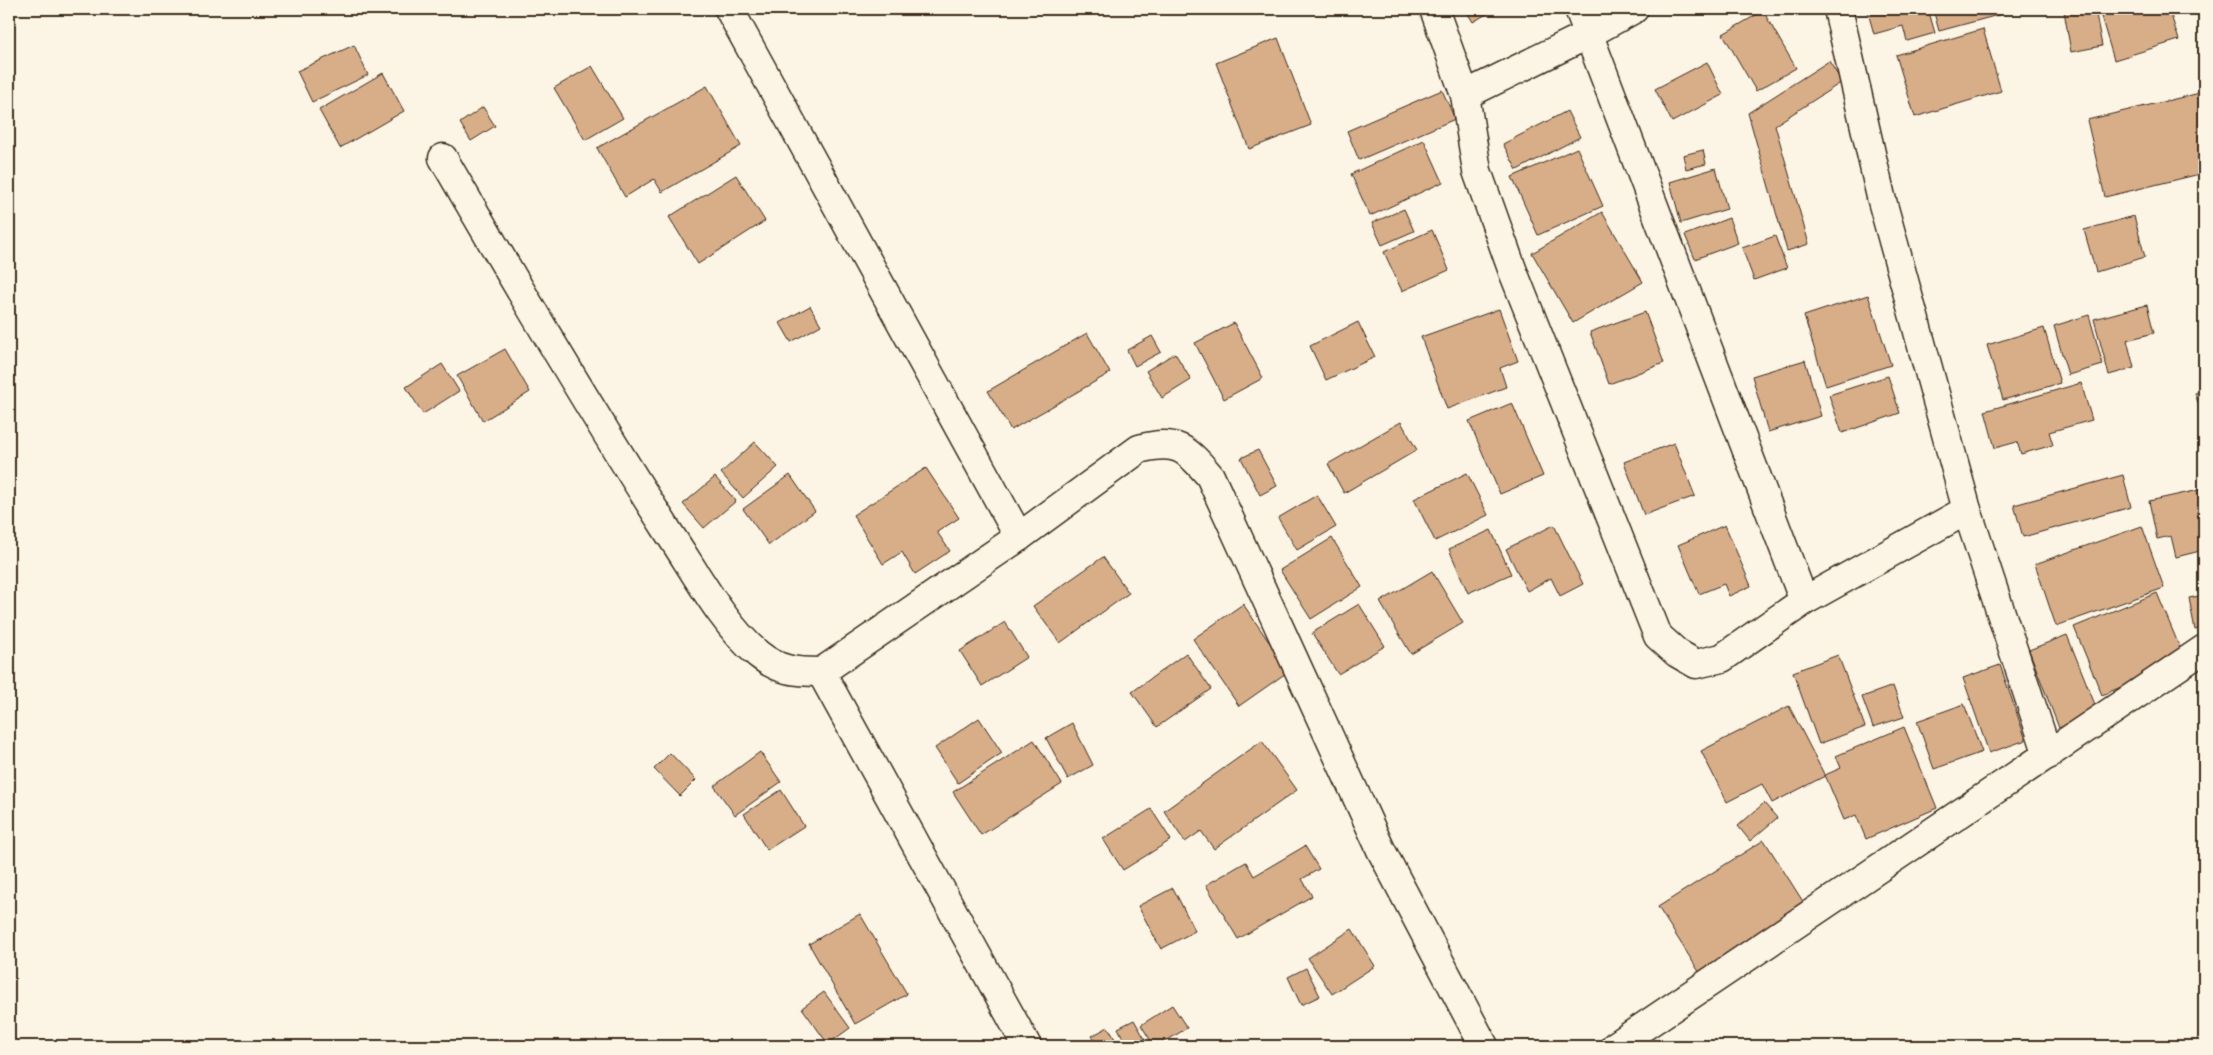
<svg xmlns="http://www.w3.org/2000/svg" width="2213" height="1055" font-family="'Indie Flower',sans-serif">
  <rect width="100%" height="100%" fill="#fcf5e5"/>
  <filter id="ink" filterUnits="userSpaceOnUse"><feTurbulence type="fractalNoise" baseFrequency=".02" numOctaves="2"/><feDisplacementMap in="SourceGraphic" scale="10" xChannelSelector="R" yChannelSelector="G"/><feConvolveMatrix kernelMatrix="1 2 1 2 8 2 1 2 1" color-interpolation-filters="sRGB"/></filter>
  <g filter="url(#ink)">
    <g fill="#d8ae89" stroke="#3b2a1e">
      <path d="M 1465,9 L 1495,9 L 1473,22 Z"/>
      <path d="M 1867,9 L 1928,9 L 1935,33 L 1907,41 L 1903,26 L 1874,34 Z"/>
      <path d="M 1933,9 L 2001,9 L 2002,14 L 1939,31 Z"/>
      <path d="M 2076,9 L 2095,9 L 2102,46 L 2071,52 L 2064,11 Z"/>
      <path d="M 2116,9 L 2169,9 L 2179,40 L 2114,60 L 2100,13 Z"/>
      <path d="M 1763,11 L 1796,68 L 1756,91 L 1723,34 Z"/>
      <path d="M 1983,29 L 2001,91 L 1915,117 L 1896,55 Z"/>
      <path d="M 1278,38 L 1311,125 L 1249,149 L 1216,63 Z"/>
      <path d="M 354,45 L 368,75 L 312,102 L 297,71 Z"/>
      <path d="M 1829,61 L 1842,82 L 1775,125 L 1809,244 L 1787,251 L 1748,113 Z"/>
      <path d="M 1707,62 L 1723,95 L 1672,122 L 1655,89 Z"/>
      <path d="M 592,66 L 623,118 L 585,140 L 554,88 Z"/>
      <path d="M 383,73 L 404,111 L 340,148 L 319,110 Z"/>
      <path d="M 707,86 L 741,146 L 662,192 L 654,179 L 625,197 L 597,148 Z"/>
      <path d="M 1442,90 L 1455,119 L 1359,160 L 1347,131 Z"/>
      <path d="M 2204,92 L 2204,173 L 2105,197 L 2087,120 Z"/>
      <path d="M 483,107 L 495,126 L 471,141 L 460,123 Z"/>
      <path d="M 1567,111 L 1580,137 L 1517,170 L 1503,144 Z"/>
      <path d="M 1424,140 L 1443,182 L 1370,216 L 1351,174 Z"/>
      <path d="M 1577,148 L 1603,206 L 1538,235 L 1512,177 Z"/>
      <path d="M 1703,150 L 1706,164 L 1686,169 L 1683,155 Z"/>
      <path d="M 1716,168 L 1727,209 L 1681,223 L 1670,182 Z"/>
      <path d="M 736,175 L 765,221 L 698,264 L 669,217 Z"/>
      <path d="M 1404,209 L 1414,231 L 1382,245 L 1372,223 Z"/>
      <path d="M 1602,212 L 1643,282 L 1573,323 L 1532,253 Z"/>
      <path d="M 2134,216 L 2145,257 L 2096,272 L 2084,230 Z"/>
      <path d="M 1729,218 L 1738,243 L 1695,259 L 1685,235 Z"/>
      <path d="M 1432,230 L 1449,270 L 1402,291 L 1384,252 Z"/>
      <path d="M 1775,236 L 1787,268 L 1754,280 L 1742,248 Z"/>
      <path d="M 1868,295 L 1891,365 L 1826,386 L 1804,316 Z"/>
      <path d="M 2147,305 L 2154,333 L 2127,340 L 2134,368 L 2109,375 L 2094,319 Z"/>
      <path d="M 810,306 L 821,325 L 791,342 L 780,323 Z"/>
      <path d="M 1499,309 L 1518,361 L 1500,368 L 1506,387 L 1447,409 L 1421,337 Z"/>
      <path d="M 1645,312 L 1664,363 L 1609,384 L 1590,332 Z"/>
      <path d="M 2089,315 L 2103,365 L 2068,375 L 2054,326 Z"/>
      <path d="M 1358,322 L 1375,357 L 1326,380 L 1310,346 Z"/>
      <path d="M 1234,323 L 1263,378 L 1224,399 L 1195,343 Z"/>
      <path d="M 2044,328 L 2060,383 L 2003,400 L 1987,345 Z"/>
      <path d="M 1087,333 L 1110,373 L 1011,430 L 988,391 Z"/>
      <path d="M 1152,336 L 1161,352 L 1135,366 L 1127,350 Z"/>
      <path d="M 505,349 L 530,392 L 483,421 L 457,376 Z"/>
      <path d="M 1175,353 L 1191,380 L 1162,398 L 1146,371 Z"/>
      <path d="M 1805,360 L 1821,416 L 1768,432 L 1752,376 Z"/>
      <path d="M 442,364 L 459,391 L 423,414 L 406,387 Z"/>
      <path d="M 1888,376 L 1900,413 L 1842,433 L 1829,395 Z"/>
      <path d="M 2081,383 L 2092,420 L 2049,432 L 2053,445 L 2021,454 L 2017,442 L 1995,448 L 1985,411 Z"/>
      <path d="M 2204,390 L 2204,422 L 2195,393 Z"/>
      <path d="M 1512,403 L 1543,476 L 1500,494 L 1469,421 Z"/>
      <path d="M 1401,422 L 1417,450 L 1344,493 L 1328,464 Z"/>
      <path d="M 755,442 L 778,467 L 743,498 L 721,473 Z"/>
      <path d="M 1674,443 L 1695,496 L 1644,515 L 1624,462 Z"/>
      <path d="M 1258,450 L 1277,486 L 1260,495 L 1241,458 Z"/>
      <path d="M 926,468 L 959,518 L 937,532 L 950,551 L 915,574 L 902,552 L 883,564 L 853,515 Z"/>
      <path d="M 1467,473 L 1488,515 L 1435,541 L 1414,499 Z"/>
      <path d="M 790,475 L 815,511 L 769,545 L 743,509 Z"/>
      <path d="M 2123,475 L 2131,507 L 2023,537 L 2014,505 Z"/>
      <path d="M 715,477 L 736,501 L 704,528 L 683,504 Z"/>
      <path d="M 2204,489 L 2204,550 L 2176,557 L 2171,536 L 2157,539 L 2149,501 Z"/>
      <path d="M 1317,495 L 1336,527 L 1297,550 L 1278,518 Z"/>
      <path d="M 1554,525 L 1583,584 L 1560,596 L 1551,578 L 1527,591 L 1506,549 Z"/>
      <path d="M 1725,525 L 1751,586 L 1729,596 L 1724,584 L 1699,594 L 1678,545 Z"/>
      <path d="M 2142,526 L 2164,588 L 2056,626 L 2035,564 Z"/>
      <path d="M 1491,530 L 1511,574 L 1468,593 L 1449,549 Z"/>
      <path d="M 1332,538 L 1362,587 L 1311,619 L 1280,570 Z"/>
      <path d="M 1103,557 L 1129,593 L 1060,643 L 1033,606 Z"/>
      <path d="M 1432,571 L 1463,623 L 1411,654 L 1380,602 Z"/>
      <path d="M 2157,593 L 2185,660 L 2102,695 L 2074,627 Z"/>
      <path d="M 2204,595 L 2204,628 L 2195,630 L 2189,598 Z"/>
      <path d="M 1243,604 L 1289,671 L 1239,706 L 1193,639 Z"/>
      <path d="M 1359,604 L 1385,646 L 1338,674 L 1312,633 Z"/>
      <path d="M 1005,622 L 1027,657 L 982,686 L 960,651 Z"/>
      <path d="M 2067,635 L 2098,712 L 2059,728 L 2029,650 Z"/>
      <path d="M 1186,653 L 1211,689 L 1157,727 L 1132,692 Z"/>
      <path d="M 1838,655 L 1865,727 L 1819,744 L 1793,672 Z"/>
      <path d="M 2000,665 L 2026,740 L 1989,753 L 1963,678 Z"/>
      <path d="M 1893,686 L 1904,717 L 1873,727 L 1862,697 Z"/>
      <path d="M 1964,704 L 1982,752 L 1934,769 L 1917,721 Z"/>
      <path d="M 1789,706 L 1825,776 L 1772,803 L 1762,784 L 1727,802 L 1701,751 Z"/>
      <path d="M 979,718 L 1002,753 L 958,783 L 935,748 Z"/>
      <path d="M 1072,723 L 1093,765 L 1068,779 L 1046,738 Z"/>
      <path d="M 1904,727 L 1937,808 L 1866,839 L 1856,815 L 1844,820 L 1825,775 L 1841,768 L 1836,756 Z"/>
      <path d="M 1034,740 L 1062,784 L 981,835 L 953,792 Z"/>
      <path d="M 1262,741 L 1297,790 L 1214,849 L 1201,831 L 1185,842 L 1164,811 Z"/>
      <path d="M 760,752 L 781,782 L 735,815 L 714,786 Z"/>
      <path d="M 670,753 L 696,780 L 680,796 L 654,769 Z"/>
      <path d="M 781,790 L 804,826 L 767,850 L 744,814 Z"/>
      <path d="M 1764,803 L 1777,818 L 1750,841 L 1738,826 Z"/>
      <path d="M 1151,809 L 1171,840 L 1123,870 L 1103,839 Z"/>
      <path d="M 1764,840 L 1809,911 L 1703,978 L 1658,907 Z"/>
      <path d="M 1305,846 L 1319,869 L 1302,879 L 1312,896 L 1238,939 L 1206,885 L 1246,862 L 1254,876 Z"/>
      <path d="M 1173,888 L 1195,931 L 1161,949 L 1138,906 Z"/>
      <path d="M 860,914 L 907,994 L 855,1024 L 809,944 Z"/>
      <path d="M 1352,929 L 1375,966 L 1332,994 L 1308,958 Z"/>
      <path d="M 1306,968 L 1320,996 L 1301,1005 L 1288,977 Z"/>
      <path d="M 824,992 L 850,1028 L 828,1044 L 802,1008 Z"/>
      <path d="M 1172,1005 L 1187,1028 L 1158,1046 L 1154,1046 L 1141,1025 Z"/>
      <path d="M 1134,1020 L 1149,1046 L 1127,1046 L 1118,1028 Z"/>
      <path d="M 1108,1027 L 1119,1046 L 1098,1046 L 1092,1036 Z"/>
    </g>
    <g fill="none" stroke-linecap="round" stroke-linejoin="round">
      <g stroke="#3b2a1e" stroke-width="31">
        <g id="street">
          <path d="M 729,9 L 1019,537"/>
          <path d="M 1434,9 L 1465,95 L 1477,171 L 1512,269 L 1658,636 L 1677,653 L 1696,664 L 1722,658 L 1804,601 L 1967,510"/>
          <path d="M 1579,9 L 1804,601"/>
          <path d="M 1838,9 L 1881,197 L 1967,510 L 2048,755"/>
          <path d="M 1465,95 L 1587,35 L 1634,9"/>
          <path d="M 443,158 C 516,284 590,410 669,533 C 694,570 724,626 758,654 C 779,671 796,672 821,672 L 1019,537 L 1139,449 C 1177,439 1186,448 1210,476 L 1381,850 L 1484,1046"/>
          <path d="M 821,672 L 1027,1046"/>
        </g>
      </g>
      <g stroke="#3b2a1e" stroke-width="31">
        <path id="secondary" d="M 1615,1046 L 2204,649"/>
      </g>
      <use href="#street" stroke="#fcf5e5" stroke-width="28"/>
      <use href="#secondary" stroke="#fcf5e5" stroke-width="28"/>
    </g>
  </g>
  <rect width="2213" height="1055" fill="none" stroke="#fcf5e5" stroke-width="30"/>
  <rect x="15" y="15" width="2183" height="1025" fill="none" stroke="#3b2a1e" stroke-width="2" filter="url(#ink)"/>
</svg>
